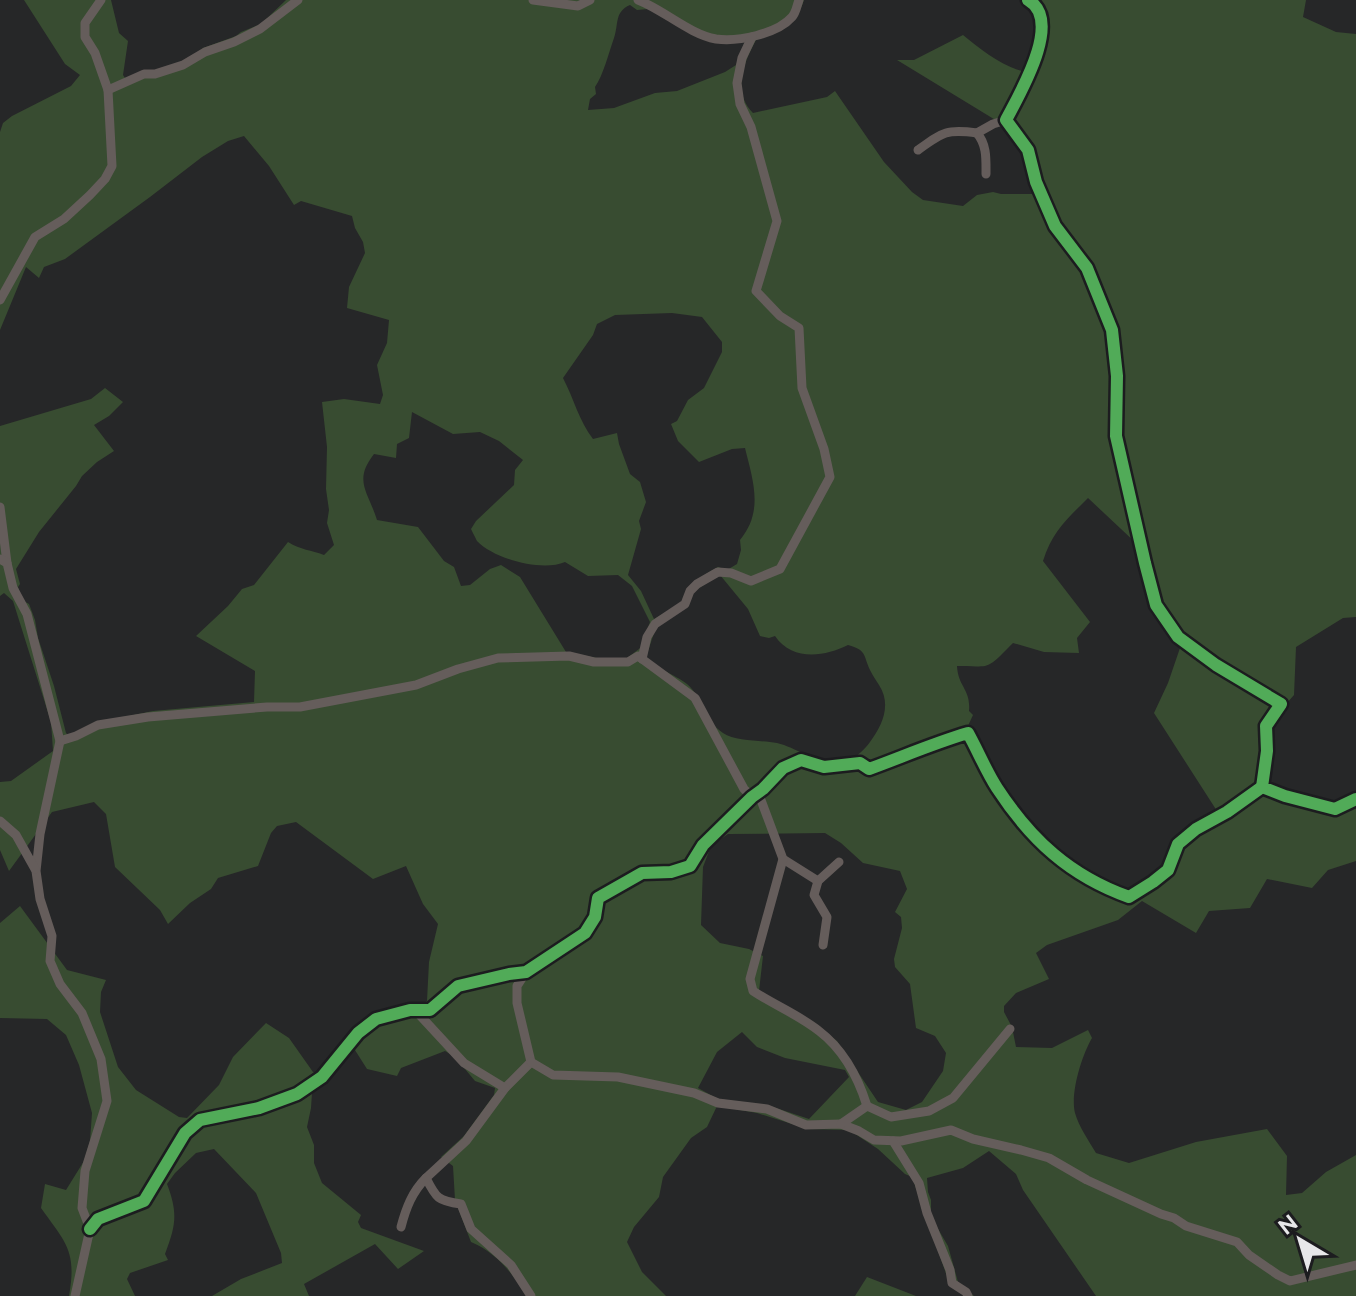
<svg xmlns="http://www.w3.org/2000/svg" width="1356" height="1296" font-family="Raleway,sans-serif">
  <rect width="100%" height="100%" fill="#262728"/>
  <g fill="#384c31" fill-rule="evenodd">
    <path d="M 24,0 L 111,0 L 119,33 L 128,41 L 123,75 L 125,78 L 174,65 L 192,57 L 203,48 L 236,36 L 241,32 L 261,24 L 286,0 L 804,0 C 794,29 782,30 756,40 C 743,64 732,92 753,113 L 827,97 L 835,91 L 884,162 L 912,192 L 923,200 L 963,206 L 977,195 L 993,192 L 1001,194 L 1044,194 L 1031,155 L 1033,143 L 897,60 L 914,60 L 963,35 C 980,49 1004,68 1026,72 C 1032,56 1044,30 1036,13 C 1033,7 1027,4 1022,0 L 1306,0 L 1303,17 L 1336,32 L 1356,34 L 1356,617 L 1343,618 L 1296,647 L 1294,695 L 1286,704 L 1271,729 L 1268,783 L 1294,795 L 1339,802 L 1356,794 L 1356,861 L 1328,870 L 1312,888 L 1267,879 L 1250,908 L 1209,911 L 1196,933 L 1142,901 L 1118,920 L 1047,945 L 1036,953 L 1049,979 L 1016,993 L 1004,1006 L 1004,1012 L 1012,1027 L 1016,1047 L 1052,1048 L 1088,1030 L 1092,1038 C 1082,1055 1070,1093 1075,1113 C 1079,1127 1089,1141 1096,1153 L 1129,1163 L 1196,1142 L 1267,1129 L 1287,1156 L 1286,1195 L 1302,1193 L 1326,1172 L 1356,1155 L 1356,1296 L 1096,1296 L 1023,1190 L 1016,1174 L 989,1151 L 963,1168 L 927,1178 L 928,1192 L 931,1200 L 931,1217 L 948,1246 L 958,1282 L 974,1296 L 965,1296 L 964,1293 L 949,1282 L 912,1177 L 905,1174 L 878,1149 L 849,1130 L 808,1129 L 757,1113 L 717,1106 L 707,1127 L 691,1138 L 663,1177 L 659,1197 L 634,1227 L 627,1242 L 642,1272 L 666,1296 L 527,1296 C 512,1273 497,1253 471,1242 L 455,1200 L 453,1166 L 441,1157 L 464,1136 L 494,1095 L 495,1088 L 475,1081 L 455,1057 L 445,1051 L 401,1068 L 397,1076 L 367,1069 L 353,1047 L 312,1093 L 311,1108 L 307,1127 L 314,1145 L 314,1163 L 322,1183 L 361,1215 L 358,1222 L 361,1228 L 424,1251 L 398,1269 L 375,1244 L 304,1284 L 309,1296 L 212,1296 L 241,1279 L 282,1263 L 281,1253 L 256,1193 L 214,1149 L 196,1153 L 175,1173 L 167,1184 C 178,1213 176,1225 165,1254 L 168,1260 L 130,1273 L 127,1279 L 135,1296 L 69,1296 C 77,1251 66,1243 41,1208 L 45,1184 L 66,1190 L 84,1161 L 90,1141 L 92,1113 L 79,1065 L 66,1035 L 47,1019 L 0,1018 L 0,923 L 20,906 L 67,970 L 106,980 L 101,992 L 100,1012 L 118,1067 L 136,1090 L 179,1117 L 187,1118 L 219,1085 L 233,1057 L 266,1023 L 289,1038 L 313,1072 L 318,1075 L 353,1033 L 372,1019 L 373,1014 L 418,1007 L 427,1001 L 429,962 L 438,924 L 423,904 L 406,866 L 373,879 L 296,822 L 277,826 L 271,833 L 258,866 L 218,878 L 211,889 L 190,903 L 168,924 L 160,910 L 115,867 L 106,814 L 94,802 L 52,812 L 9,871 L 0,850 L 0,782 L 11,781 L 53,751 L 51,722 L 13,601 L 4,593 L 0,596 L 0,426 L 91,399 L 105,388 L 123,402 L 109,416 L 94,425 L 114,451 L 97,462 L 82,476 L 76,486 L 39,532 L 16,569 L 20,584 L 18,587 L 22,600 L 29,604 L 35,620 L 38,638 L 54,686 L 66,733 L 68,735 L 100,722 L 153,711 L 254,702 L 255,671 L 196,636 L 228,606 L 242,589 L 254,585 L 288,542 C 301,550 311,550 324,555 L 334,545 L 327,523 L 329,510 L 326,489 L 327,447 L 322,402 L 344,399 L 380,404 L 383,395 L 377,365 L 387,343 L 389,320 L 347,308 L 349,287 L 365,253 L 363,242 L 355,228 L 352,216 L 301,201 L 294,205 L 269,166 L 244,136 L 228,141 L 202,157 L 150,197 L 65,259 L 44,267 L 39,278 L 26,267 L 0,330 L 0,132 L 3,123 L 12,116 L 71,86 L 80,75 L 65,64 ZM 630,5 L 637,10 L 648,9 L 703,39 L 721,42 L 745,41 L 736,65 L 725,72 L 677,91 L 655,93 L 614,108 L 588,110 L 590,99 L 596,94 L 595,87 C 603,76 609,52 614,38 C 619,24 614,12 630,5 ZM 672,313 L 702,317 L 722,342 L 722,352 L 704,388 L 688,400 L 677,421 L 671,424 L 678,441 L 699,462 L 732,449 L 745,448 C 753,481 764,511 740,540 L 741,550 L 737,564 L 727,570 L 718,567 C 702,576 689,583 683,602 L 654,619 L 641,591 L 628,575 L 641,529 L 639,521 L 646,502 L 640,482 L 630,474 L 619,444 L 617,433 L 593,439 C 579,421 574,399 563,378 L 593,335 L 597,324 L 615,315 ZM 412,412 L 453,434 L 480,432 L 499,441 L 523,460 L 515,470 L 514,485 L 476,521 L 471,529 C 472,531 476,539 477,541 C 494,559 542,572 565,562 L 588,576 L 618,575 L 632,586 L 650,622 L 644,638 L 643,646 L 627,658 L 597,658 L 566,652 L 520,577 L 501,565 L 490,569 L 470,585 L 461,586 L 454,567 L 444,561 L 418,527 L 377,520 C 368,491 353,481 374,454 L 396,458 L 397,444 L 409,438 ZM 1088,498 L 1137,544 L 1139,558 L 1158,613 L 1180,648 L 1168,683 L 1154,713 L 1217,811 L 1202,821 L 1187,826 L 1173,843 L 1163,870 L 1147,879 L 1132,892 C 1122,889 1111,887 1102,883 C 1042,852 999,785 967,728 L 973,715 L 969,711 C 971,689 958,687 957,666 C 966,666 978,667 985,666 C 996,663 1005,650 1013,643 L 1044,652 L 1079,653 L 1077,638 L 1090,622 L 1043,561 C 1052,532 1067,519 1088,498 ZM 720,575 L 748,609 L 760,636 L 769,638 L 775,636 C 792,661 824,657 848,645 C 867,650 863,655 870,670 C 873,676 876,680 879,685 C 892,705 882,726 870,742 C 865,749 856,758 847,761 C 820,768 799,748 777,743 C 761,740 736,742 723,733 C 705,721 702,697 687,684 C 681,679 672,675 665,671 C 658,667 652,662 646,657 L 656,627 L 688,606 L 694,591 ZM 825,833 L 841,843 L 863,863 L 900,871 L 907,889 L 895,912 L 901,917 L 902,928 L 894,959 L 895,967 L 910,984 L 916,1028 L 935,1036 L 946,1053 L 943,1071 L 922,1102 L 906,1110 L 878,1102 L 837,1041 L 814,1023 L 759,991 L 763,956 L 749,949 L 720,943 L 701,925 L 703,867 L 711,846 L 728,834 ZM 742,1032 L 757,1047 L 785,1058 L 845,1070 L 849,1077 L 809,1119 L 767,1105 L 718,1099 L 698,1088 L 717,1052 Z"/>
    <path d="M 867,1277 L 916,1296 L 855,1296 Z"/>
  </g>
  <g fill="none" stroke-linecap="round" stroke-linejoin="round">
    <g stroke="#655d5b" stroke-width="9">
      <path d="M 101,0 L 85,23 L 85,37 L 95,53 L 108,90"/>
      <path d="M 533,0 L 578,6 L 590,0"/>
      <path d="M 638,0 C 664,10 689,34 716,39 C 738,42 777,34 792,17 C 796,13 797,5 799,0"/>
      <path d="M 1028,0 C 1064,20 1019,95 1006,120 L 1028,150 L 1036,182 L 1055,226 L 1087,268 L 1112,330 L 1117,376 L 1116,436 L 1145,563 L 1156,605 L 1178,637 L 1216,665 L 1281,704 L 1266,726 L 1267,751 L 1262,787 L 1285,796 L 1335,809 L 1356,799"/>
      <path d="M 918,150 C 943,132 946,129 977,133"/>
      <path d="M 986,174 C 986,159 987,145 977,133 L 993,124 L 1006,120"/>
      <path d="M 0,300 L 35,237 L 64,219 L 90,195 L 105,179 L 112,166 L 108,90 L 144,74 L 155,74 L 183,65 L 205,52 L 234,42 L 260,29 L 298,0"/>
      <path d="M 0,507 L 7,563"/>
      <path d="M 0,559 L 7,563 L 13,588 L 27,614 L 60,741 L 40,834 L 36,871 L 40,899 L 52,936 L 50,961 L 60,984 L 82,1013 L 101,1059 L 107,1101 L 85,1171 L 82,1208 L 90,1229 L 75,1296"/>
      <path d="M 642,659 L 647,637 L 655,624 L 685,604 L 690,591 L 697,584 L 718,572 L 731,573 L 751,581 L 780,569 L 830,477 L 824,449 L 802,388 L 799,328 L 780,316 L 756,291 L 777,221 L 751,127 L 740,104 L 737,83 L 742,58 L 752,37"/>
      <path d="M 60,741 L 76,736 L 98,725 L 148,717 L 267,707 L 300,707 L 416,685 L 458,669 L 498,658 L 569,656 L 594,662 L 628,662 L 638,656 L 695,698 L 744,789 L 752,797"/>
      <path d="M 758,792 L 783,859 L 818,881"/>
      <path d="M 0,821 L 16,835 L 35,869"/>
      <path d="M 783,859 L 750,979 L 753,991 C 774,1005 799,1015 819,1031 C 844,1050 858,1077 867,1106"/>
      <path d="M 823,945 L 827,917 L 814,895 L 818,881 L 839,862"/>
      <path d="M 526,972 L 517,986 L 517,1003 L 531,1062 L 505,1088 L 466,1141 L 426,1178 C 436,1198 438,1201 461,1204 L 471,1229 L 511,1265 L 531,1296"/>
      <path d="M 415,1010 L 464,1063 L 505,1088"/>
      <path d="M 531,1062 L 553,1075 L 618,1077 L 694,1093 L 718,1103 L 767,1109 L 806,1125 L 841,1124 L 859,1131 L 874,1140 L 901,1141 L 951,1130 L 973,1139 L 1021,1150 L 1049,1158 L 1087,1180 L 1161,1214 L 1174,1218 L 1186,1226 L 1237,1242 L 1249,1255 L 1278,1275 L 1290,1281 L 1356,1265"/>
      <path d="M 841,1124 L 867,1106 L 891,1117 L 929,1111 L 953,1098 L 1010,1029"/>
      <path d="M 893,1141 L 919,1183 L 927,1213 L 950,1270 L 952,1283 L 966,1292 L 968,1296"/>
      <path d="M 401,1227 C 406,1208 412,1192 426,1178"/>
      <path d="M 90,1229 L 98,1219 L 144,1201 L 185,1133 L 200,1120 L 259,1108 L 297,1094 L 322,1077 L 358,1033 L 376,1019 L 410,1010 L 430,1010 L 458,986 L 509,974 L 526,972 L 585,933 L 595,917 L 598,898 L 642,873 L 671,872 L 690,866 L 703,845 L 752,797 L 763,789 L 783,768 L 801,760 L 824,767 L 860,763 L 869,769 C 902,757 934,743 968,733 C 978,751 986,771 997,788 C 1031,840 1070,876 1129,897 L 1153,882 L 1168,870 L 1178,844 L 1196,829 L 1227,812 L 1262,787"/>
    </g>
    <g stroke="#1c1c1f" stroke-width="17">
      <g id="cycleway">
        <path d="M 1028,0 C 1064,20 1019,95 1006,120 L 1028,150 L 1036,182 L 1055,226 L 1087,268 L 1112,330 L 1117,376 L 1116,436 L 1145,563 L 1156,605 L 1178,637 L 1216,665 L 1281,704 L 1266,726 L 1267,751 L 1262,787 L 1285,796 L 1335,809 L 1356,799"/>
        <path d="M 90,1229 L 98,1219 L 144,1201 L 185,1133 L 200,1120 L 259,1108 L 297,1094 L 322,1077 L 358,1033 L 376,1019 L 410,1010 L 430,1010 L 458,986 L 509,974 L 526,972 L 585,933 L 595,917 L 598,898 L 642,873 L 671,872 L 690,866 L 703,845 L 752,797 L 763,789 L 783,768 L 801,760 L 824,767 L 860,763 L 869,769 C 902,757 934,743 968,733 C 978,751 986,771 997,788 C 1031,840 1070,876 1129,897 L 1153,882 L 1168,870 L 1178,844 L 1196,829 L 1227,812 L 1262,787"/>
      </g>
    </g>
    <use href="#cycleway" stroke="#51ab58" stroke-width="12"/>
  </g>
  <g transform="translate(1300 1240) rotate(322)" stroke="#1c1c1f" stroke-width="6" paint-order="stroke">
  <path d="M0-6L14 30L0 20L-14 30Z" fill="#e7e7e9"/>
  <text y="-12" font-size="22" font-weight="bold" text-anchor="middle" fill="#e7e7e9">N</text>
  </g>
</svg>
